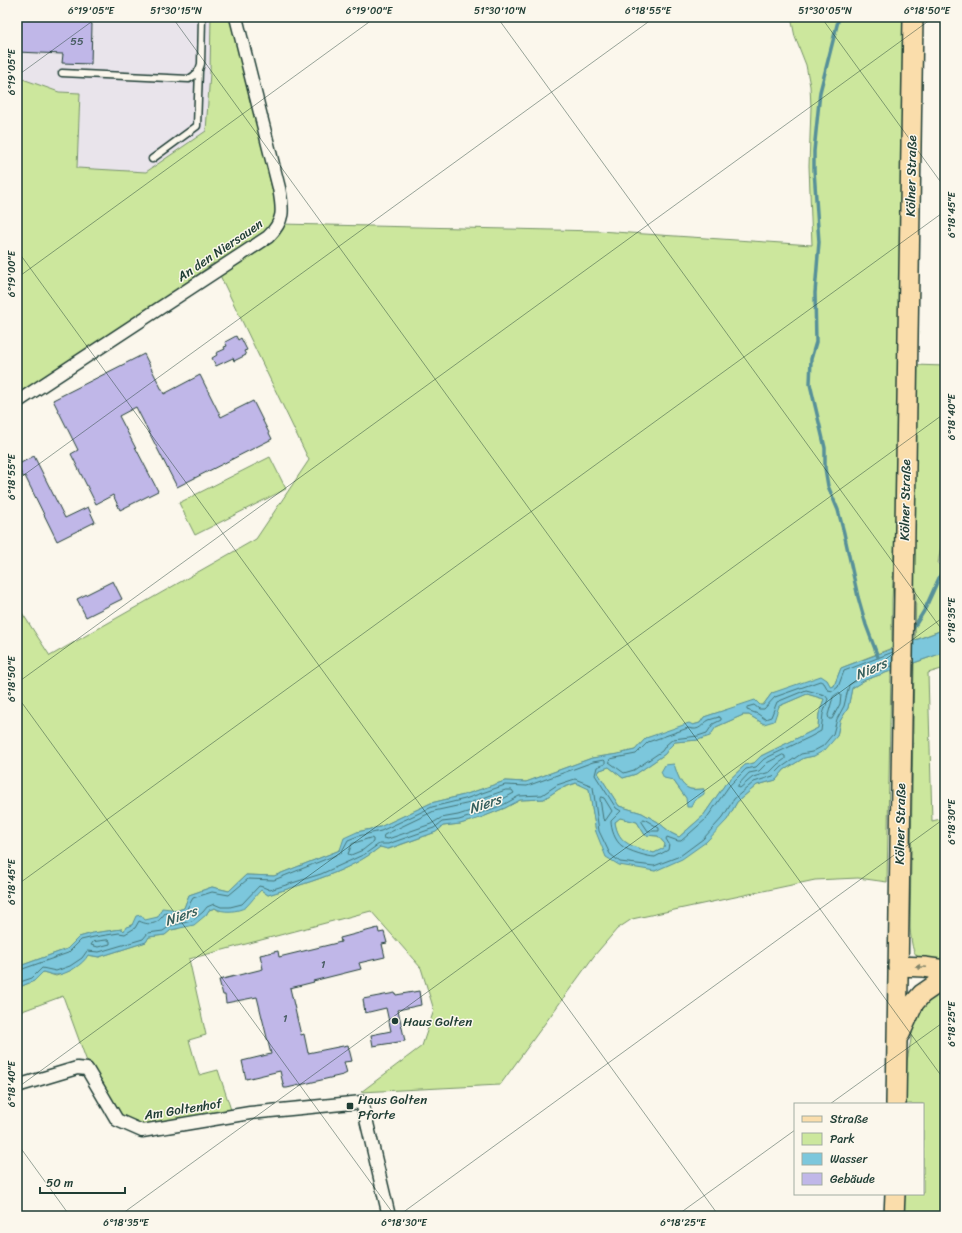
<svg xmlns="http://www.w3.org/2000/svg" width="962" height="1233" font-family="Sriracha,sans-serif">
  <rect width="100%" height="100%" fill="#fbf7ec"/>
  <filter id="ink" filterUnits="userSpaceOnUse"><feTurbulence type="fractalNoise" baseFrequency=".025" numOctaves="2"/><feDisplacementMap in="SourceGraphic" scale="8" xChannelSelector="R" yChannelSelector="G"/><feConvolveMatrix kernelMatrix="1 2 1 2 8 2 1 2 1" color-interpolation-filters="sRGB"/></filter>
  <g filter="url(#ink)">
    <path fill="#e9e4eb" d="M 17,17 L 211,17 L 210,73 L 207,131 L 146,172 L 77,168 L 80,93 L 59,92 L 17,77 Z"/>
    <g fill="#cce79d" stroke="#769268" fill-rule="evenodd">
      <path d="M 211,17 L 231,17 L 255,112 L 280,224 L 599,231 L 812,245 L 809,166 L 811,107 L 810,86 L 806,65 L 795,37 L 791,17 L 907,17 L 902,386 L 892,600 L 892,648 L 841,668 L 834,686 L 830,687 L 827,680 L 772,693 L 763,705 L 726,710 L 704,717 L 700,723 L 646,738 L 635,750 L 618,754 L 592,758 L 526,782 L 505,781 L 464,795 L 431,803 L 380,827 L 357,832 L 340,850 L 274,876 L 246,875 L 229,891 L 212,887 L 189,895 L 184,908 L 175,911 L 171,909 C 166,912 161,915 156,918 C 147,922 130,921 124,931 L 122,929 L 93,933 L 79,937 L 67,949 L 17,967 L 17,605 L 50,656 L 256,539 L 309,460 L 214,263 L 17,401 L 17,77 L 59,92 L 80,93 L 77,168 L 146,172 L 206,131 L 210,73 Z"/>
      <path d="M 914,365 L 945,366 L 945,521 L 938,564 L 945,567 L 945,629 L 915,640 L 916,591 L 911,580 Z"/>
      <path d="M 270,457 L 286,489 L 195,535 L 179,503 Z"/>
      <path d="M 945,652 L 945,668 L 928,673 L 932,821 L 945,818 L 945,966 C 915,958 913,961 910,928 L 914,663 Z"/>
      <path d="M 891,671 L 887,882 L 858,878 L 815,880 L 632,919 L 617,929 L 594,956 L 500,1085 L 361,1092 L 422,1046 L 434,1010 L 421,968 L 371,911 L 189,959 L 206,1035 L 189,1040 L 199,1075 L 218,1070 L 233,1116 L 143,1131 L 118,1120 L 86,1059 L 63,996 L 17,1013 L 17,988 L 34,981 L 43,972 L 56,976 L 72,970 L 88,955 L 99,957 L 146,942 L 149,937 L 165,935 L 171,930 L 177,929 L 206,915 L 209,910 L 215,908 L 219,911 L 261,890 L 268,895 C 306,883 349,872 380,847 L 389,849 L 436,832 L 443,826 L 460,824 L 480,818 L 505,808 L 520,800 L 544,799 L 559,789 L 577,783 L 589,788 L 596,832 L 655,871 L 727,820 L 737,802 L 757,785 L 776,780 L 784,770 L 804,758 L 814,756 L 837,736 L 840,721 L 848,708 L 852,688 L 865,680 Z"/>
      <path d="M 807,694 L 824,699 L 819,714 L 818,728 L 761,756 L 754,763 L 745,765 L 726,783 L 703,816 L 679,837 L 671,833 L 658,822 L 642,813 L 619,806 L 598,773 L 600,770 L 609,767 L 623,778 L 636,774 L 665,754 L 669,748 L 675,742 L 698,740 L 716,727 L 743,715 L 749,715 L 764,724 L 779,706 ZM 674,765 C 677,773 680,786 690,789 C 694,790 700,789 704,789 L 694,801 L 686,798 L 673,780 Z"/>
      <path d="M 620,818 L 637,822 L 645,835 L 658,836 L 665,844 L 665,848 L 654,853 C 634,847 618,846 615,822 Z"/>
      <path d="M 943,990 L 945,990 L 945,1216 L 904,1216 L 904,1194 L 923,1194 L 923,1104 L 905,1104 L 907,1061 L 914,1023 L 918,1009 Z"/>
    </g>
    <g fill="#7cc7dc" stroke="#579099" fill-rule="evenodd">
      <path d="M 945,629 L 945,652 L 865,680 L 852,688 L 848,708 L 840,721 L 837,736 L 825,750 L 814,756 L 804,758 L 784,770 L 776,780 L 757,785 L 737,802 L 727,820 L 706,842 L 682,859 L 655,871 L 619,865 L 606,857 L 596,832 L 589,789 L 576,783 L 559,789 L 544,799 L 520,800 L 505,808 L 480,818 L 460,824 L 443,826 L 436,832 L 388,849 L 380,847 C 349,872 306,883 268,895 L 261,890 C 256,895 251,902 246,907 C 238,912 222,913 215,908 L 209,910 L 206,915 L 194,925 L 171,930 L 165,935 L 149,937 L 146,942 L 99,957 L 88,955 C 84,964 66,975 56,975 C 52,975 47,973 43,972 L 34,981 L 17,988 L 17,967 L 67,949 L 79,937 L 93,933 L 122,929 L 124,931 L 126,927 L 132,925 L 136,916 L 141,915 L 145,920 L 158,917 L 162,908 L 171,909 L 176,911 L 184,908 L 189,895 L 212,887 L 229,891 L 246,875 L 274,876 L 340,850 L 344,838 L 357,832 L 380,827 L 431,803 L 464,795 L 505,781 L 526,782 L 592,758 L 618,754 L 635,750 L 646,738 L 689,723 L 693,725 L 700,723 L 704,717 L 755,700 L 760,705 L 763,705 L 772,693 L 821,676 L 827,680 L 831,687 L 834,686 L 841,668 ZM 807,694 L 824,699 L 819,714 L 818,728 L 761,756 L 754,763 L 745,765 L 726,783 L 703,816 L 679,837 L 671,833 L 658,822 L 642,813 L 619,806 L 598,773 L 600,770 L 609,767 L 623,778 L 636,774 L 665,754 L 669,748 L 675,742 L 698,740 L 710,736 L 716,727 L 743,715 L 749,715 L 764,724 L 774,721 L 779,706 ZM 620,818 L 637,822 L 645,835 L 658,836 L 665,844 L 664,848 L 654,853 C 635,847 618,845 615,822 Z"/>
      <path d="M 674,764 C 677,773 680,786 690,789 C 694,790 700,789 704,789 L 704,794 L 694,801 L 691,807 L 687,807 L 686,798 L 673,780 L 664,778 L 661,772 L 665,765 Z"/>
    </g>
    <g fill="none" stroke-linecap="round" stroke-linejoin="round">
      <g stroke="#447477" stroke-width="1">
        <path d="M 839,693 L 841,695 L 840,704 L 832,719 L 829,719 L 828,715 L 833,697 Z"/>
        <path d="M 719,717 L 721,718 L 721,720 L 713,724 L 707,733 L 698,736 L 673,739 L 666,745 L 662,751 L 634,770 L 624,773 L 609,762 L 610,759 L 636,754 L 648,742 L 688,728 C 701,732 701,724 709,720 C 712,719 716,718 719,717 Z"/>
        <path d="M 783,755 L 785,756 L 785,759 L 778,764 L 770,772 L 753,777 L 740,788 L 738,787 L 738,785 L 749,773 L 759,771 L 767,763 Z"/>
        <path d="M 506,790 L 512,790 L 514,793 L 501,800 L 477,809 L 458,815 L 441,818 L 431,824 L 388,839 L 383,838 L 384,835 L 434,811 L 466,804 Z"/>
        <path d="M 601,797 L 604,798 L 612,811 L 605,821 L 603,819 L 600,799 Z"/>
        <path d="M 644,819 L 659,828 L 659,831 L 648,831 L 642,822 Z"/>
        <path d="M 371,838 L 373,839 L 373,842 L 363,850 L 351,855 L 348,854 L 352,844 Z"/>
        <path d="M 108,940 L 110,941 L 110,944 L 98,947 L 91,945 L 93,942 Z"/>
        <path d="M 17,971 L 68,953 L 81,940 L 94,937 L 119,933 L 125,934 L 135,928 L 139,921 C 152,927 158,923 165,913 L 176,915 L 185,912 L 193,898 L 212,892 L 229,895 L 248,879 L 274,880 L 341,853 L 348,840 L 358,836 L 381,831 L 432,807 L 465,799 L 505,785 L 527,786 L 593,762 L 604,760 L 605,761 L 605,764 L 597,767 L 595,775 L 616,808 L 621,811 L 611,821 C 611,829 615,841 622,846 C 628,851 648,857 655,857 L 668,850 L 669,844 L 666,839 L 667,837 L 678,841 L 681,841 L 706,819 L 729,786 L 746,769 L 756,767 L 764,759 L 810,737 L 821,731 L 823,714 L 828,699 L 825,695 L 806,690 L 777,702 L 771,717 L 765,719 L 758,714 L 747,710 L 747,707 L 754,705 L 759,709 L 764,709 L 775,697 L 820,681 L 824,683 L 828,690 L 833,691 L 838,687 L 844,671 L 893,652"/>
        <path d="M 17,983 L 32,978 L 42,968 L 56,971 L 70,966 L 82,958 L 87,951 L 99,952 L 143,939 L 148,933 L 163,931 L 170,926 L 192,921 L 203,912 L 207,907 L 214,904 L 221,907 L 230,907 L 242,904 L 259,886 L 263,887 L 270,890 L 321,874 L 365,854 L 379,844 L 388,844 L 434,828 L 442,822 L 459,820 L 478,814 L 503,805 L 519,796 L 542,795 L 557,785 L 575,779 L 590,785 L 593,787 L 599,831 L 610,854 L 620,862 L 654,866 L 680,856 L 703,839 L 723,817 L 734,799 L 754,782 L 773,776 L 782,767 L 801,754 L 812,752 L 823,746 L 833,734 L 837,719 L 844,706 L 849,685 L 864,676 L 892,666"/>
      </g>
      <g stroke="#579099" stroke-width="3.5">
        <path d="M 839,17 L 820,92 L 814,151 L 814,170 L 819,242 L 815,293 L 816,342 L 811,359 L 810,384 L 825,448 L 825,468 L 828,486 L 838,510 L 844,533 L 858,597 L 866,625 L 878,657"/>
        <path d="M 911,632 L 924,611 L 944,567"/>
      </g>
    </g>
    <g fill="#c0b7e8" stroke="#1f3d34">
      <path d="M 17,17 L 91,17 L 91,24 L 92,24 L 91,64 L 62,63 L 63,54 L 17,52 Z"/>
      <path d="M 236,336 L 238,340 L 241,338 L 247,350 L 244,351 L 246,355 L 234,361 L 233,358 L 216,366 L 212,358 L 217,355 L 216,353 L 225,349 L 224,347 L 227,346 L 225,342 Z"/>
      <path d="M 144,354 L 164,394 L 200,375 L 221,417 L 253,401 L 272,439 L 177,487 L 136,407 L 119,416 L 158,491 L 120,510 L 113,495 L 96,504 L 71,454 L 78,450 L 53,400 Z"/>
      <path d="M 34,456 L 65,518 L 88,507 L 95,522 L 57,541 L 25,476 L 23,477 L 17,465 Z"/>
      <path d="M 113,581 L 122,599 L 86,617 L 77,599 Z"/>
      <path d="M 378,928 L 379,933 L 384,932 L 387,943 L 382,944 L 385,957 L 359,963 L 361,969 L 313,981 L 314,982 L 290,988 L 301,1035 L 304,1034 L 308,1053 L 348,1045 L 352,1061 L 344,1062 L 347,1073 L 343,1075 L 287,1088 L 284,1088 L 280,1071 L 246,1079 L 242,1061 L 271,1054 L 257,997 L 226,1003 L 225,995 L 223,995 L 219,980 L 263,969 L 260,955 L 278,951 L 279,957 L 341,942 L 340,938 Z"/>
      <path d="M 419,991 L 421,1005 L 398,1010 L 405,1041 L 373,1046 L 371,1035 L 391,1031 L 386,1008 L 365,1013 L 363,999 L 395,993 L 396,995 Z"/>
    </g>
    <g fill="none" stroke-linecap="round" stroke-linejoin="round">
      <g stroke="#1f3d34" stroke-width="9">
        <g id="lane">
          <path d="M 62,73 L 189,79 C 196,75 199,72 201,64 L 202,17"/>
          <path d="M 152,159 L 197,126 L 199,70"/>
        </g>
      </g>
      <g stroke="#1f3d34" stroke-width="15">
        <g id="street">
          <path d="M 17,402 L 268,237 C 285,220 283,210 279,188 L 236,17"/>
          <path d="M 17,1086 L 77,1068 L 87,1069 L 117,1120 L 142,1131 L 250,1113 L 362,1102 L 389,1216"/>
        </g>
      </g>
      <g stroke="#1f3d34" stroke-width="22">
        <g id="primary">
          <path d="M 898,966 L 924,967 L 945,970"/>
          <path d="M 900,1034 L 914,1003 L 922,994 L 938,983"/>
          <path d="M 896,1104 L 913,17"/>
          <path d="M 894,1216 L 895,1194"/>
        </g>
      </g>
      <use href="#lane" stroke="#fbf7ec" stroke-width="6"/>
      <use href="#street" stroke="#fbf7ec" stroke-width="12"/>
      <use href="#primary" stroke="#faddab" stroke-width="19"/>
    </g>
    <defs><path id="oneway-solid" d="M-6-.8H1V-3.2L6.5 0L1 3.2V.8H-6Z"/></defs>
    <use fill="#82856a" href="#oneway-solid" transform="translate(921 967) rotate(-177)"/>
  </g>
  <path fill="none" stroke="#1f3d34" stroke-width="1" stroke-opacity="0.45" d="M 172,17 L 945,1081M 497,17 L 945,634M 821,17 L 945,188M 17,76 L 98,17M 17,250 L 719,1216M 17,278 L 376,17M 17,480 L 655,17M 17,683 L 934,17M 17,696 L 395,1216M 17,885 L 945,211M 17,1088 L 945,413M 830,1104 L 945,1021M 17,1143 L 70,1216M 119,1216 L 945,616M 398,1216 L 945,818M 676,1216 L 795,1130"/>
  <g fill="#1f3d34" stroke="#fbf7ec" stroke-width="1.5">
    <circle cx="395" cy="1021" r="4"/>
    <rect x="346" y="1102" width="8" height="8" rx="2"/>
  </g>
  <g text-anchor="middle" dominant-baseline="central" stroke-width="3" stroke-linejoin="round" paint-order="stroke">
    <g font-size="11" fill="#475c61">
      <text x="77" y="41">55</text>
      <text x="323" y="964">1</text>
      <text x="285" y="1018">1</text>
    </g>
    <g font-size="13" fill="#1f3d34" stroke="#fbf7ec">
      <text transform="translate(911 176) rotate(-89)">Kölner Straße</text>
      <text transform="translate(220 250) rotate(-34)">An den Niersauen</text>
      <text transform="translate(905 500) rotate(-89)">Kölner Straße</text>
      <text transform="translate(900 824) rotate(-89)">Kölner Straße</text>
      <text transform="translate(183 1109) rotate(-9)">Am Goltenhof</text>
    </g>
    <g font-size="13" fill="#1f3d34" stroke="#fbf7ec" text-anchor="start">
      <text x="403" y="1021">Haus Golten</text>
      <text x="358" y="1099">Haus Golten<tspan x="358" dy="15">Pforte</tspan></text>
    </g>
    <g font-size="14" font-style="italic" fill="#36605e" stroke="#fbf7ec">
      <text transform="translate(871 669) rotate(-24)">Niers</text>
      <text transform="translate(485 804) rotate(-19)">Niers</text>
      <text transform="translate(181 916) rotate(-20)">Niers</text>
    </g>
  </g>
  <rect width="962" height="1233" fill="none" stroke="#fbf7ec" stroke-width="44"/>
  <rect x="794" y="1103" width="130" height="92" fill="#fbf7ec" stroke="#a3ada2"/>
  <rect x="802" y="1116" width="20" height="6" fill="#faddab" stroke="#a3ada2"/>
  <text x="830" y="1123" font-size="12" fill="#1f3d34">Straße</text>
  <rect x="802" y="1133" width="20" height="12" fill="#cce79d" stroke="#a3ada2"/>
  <text x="830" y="1143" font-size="12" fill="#1f3d34">Park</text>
  <rect x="802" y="1153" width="20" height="12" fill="#7cc7dc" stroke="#a3ada2"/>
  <text x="830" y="1163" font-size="12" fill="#1f3d34">Wasser</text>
  <rect x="802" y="1173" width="20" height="12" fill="#c0b7e8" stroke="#a3ada2"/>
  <text x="830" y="1183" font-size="12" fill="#1f3d34">Gebäude</text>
  <path d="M40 1187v6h85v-6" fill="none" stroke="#1f3d34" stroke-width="2"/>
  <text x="46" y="1187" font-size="12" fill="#1f3d34" stroke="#fbf7ec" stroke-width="3" paint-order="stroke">50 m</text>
  <rect x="22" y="22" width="918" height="1189" fill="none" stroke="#1f3d34" stroke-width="1.5"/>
  <g font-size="10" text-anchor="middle" fill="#1f3d34">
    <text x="91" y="14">6°19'05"E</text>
    <text x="176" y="14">51°30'15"N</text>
    <text x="369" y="14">6°19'00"E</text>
    <text x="500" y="14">51°30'10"N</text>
    <text x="648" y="14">6°18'55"E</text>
    <text x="825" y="14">51°30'05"N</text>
    <text x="927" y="14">6°18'50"E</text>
    <text transform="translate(11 72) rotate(-90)" y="4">6°19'05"E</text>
    <text transform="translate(951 215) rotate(-90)" y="4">6°18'45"E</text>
    <text transform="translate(11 274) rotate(-90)" y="4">6°19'00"E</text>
    <text transform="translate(951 417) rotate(-90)" y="4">6°18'40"E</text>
    <text transform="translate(11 477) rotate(-90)" y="4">6°18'55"E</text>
    <text transform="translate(951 620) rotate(-90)" y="4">6°18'35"E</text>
    <text transform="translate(11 679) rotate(-90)" y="4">6°18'50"E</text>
    <text transform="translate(951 822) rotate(-90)" y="4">6°18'30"E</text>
    <text transform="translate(11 882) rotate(-90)" y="4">6°18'45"E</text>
    <text transform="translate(951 1024) rotate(-90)" y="4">6°18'25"E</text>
    <text transform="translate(11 1084) rotate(-90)" y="4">6°18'40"E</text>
    <text x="126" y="1226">6°18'35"E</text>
    <text x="404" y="1226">6°18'30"E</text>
    <text x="683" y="1226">6°18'25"E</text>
  </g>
</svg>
